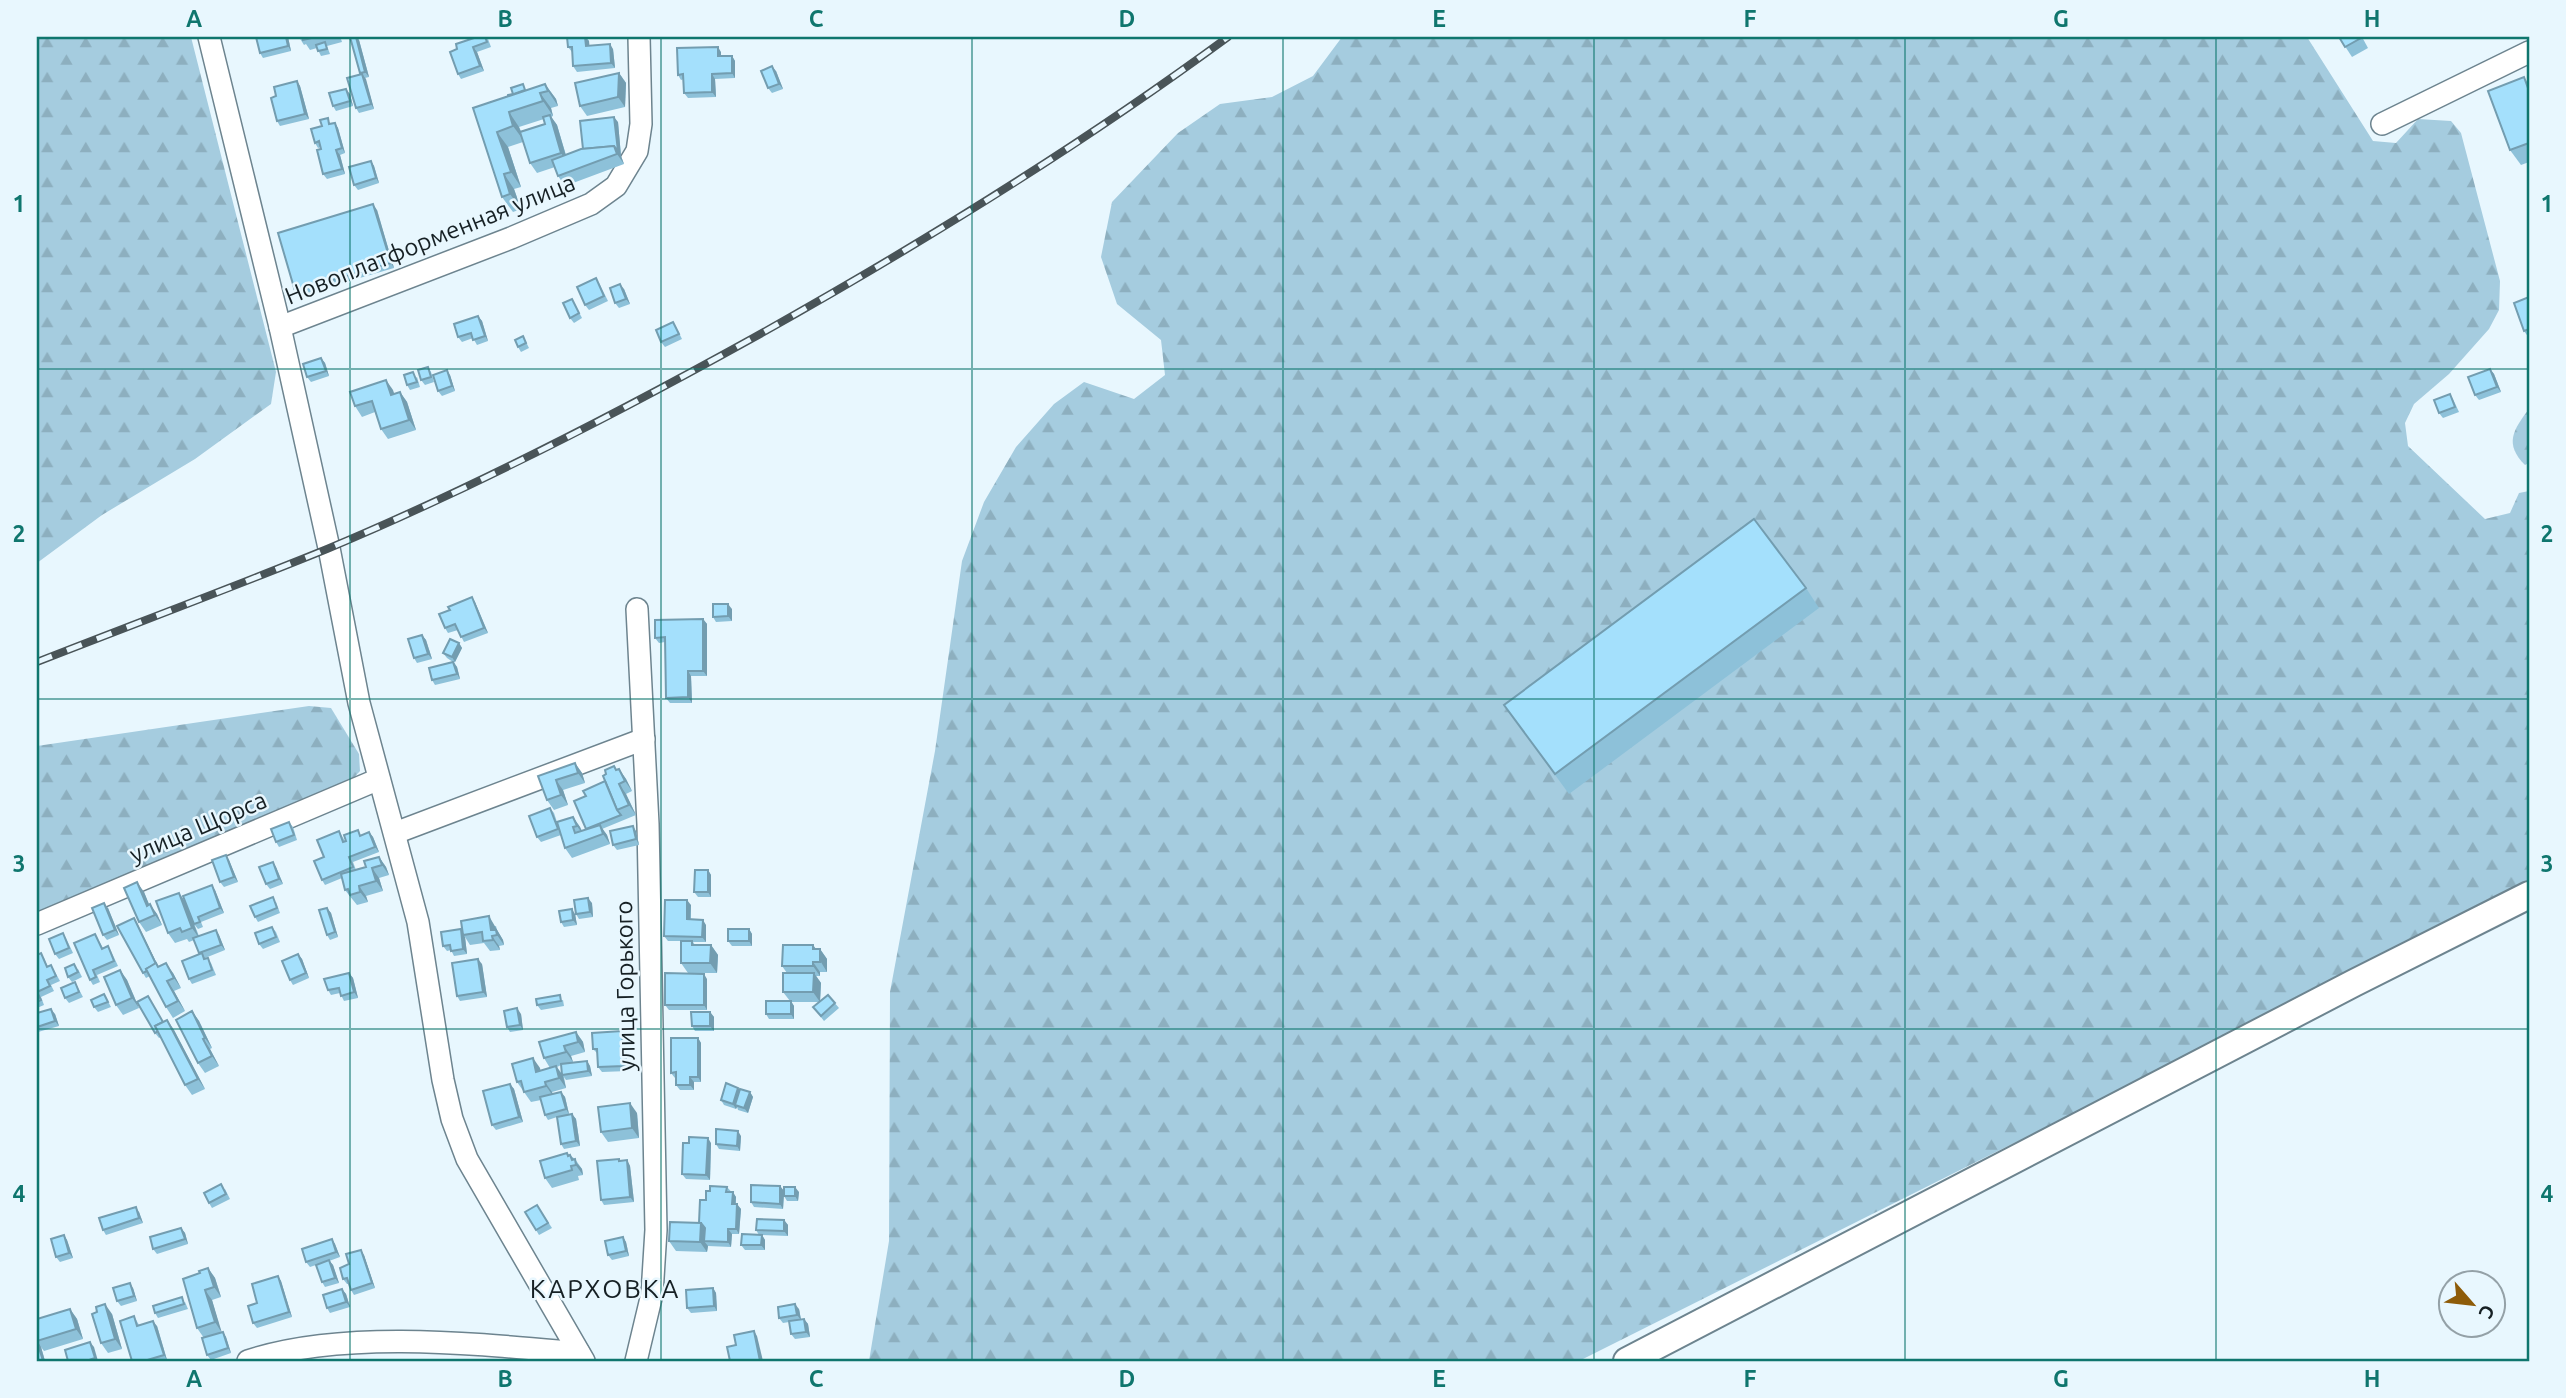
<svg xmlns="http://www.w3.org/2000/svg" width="2566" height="1398" font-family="Ubuntu,sans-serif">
  <defs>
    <pattern id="forest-firs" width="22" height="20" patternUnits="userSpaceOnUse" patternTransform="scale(1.75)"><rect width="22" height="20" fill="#a5ccdf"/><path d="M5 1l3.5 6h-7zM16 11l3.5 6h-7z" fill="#8dafbf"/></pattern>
  </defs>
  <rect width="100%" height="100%" fill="#e8f7fe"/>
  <g fill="url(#forest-firs)">
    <path d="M 37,37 L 191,37 L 276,372 L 271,404 L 195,459 L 102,515 L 37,563 Z"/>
    <path d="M 1342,37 L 2307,37 L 2373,141 L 2396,143 L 2418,119 L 2451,121 L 2461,133 L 2500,281 L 2499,310 L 2489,329 L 2449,374 L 2414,404 L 2405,423 L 2408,446 L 2485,519 L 2510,513 L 2519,493 L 2529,491 L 2529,881 L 2432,929 L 2253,1028 L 2012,1144 L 1579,1361 L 869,1361 L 889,1241 L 890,992 L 935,751 L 962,561 L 984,502 L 1016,447 L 1054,404 L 1084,382 L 1134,399 L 1165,375 L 1161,340 L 1117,304 L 1101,257 L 1112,202 L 1178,133 L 1220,104 L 1272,97 L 1313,76 Z"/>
    <path d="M 2529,409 L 2529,463 L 2525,465 C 2504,444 2513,430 2529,409 Z"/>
    <path d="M 309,706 L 331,708 L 359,754 L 360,771 L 349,783 L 37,913 L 37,746 Z"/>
  </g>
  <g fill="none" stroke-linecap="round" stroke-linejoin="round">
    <g stroke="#6d848f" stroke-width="24">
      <g id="minor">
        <path d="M 209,37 L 280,327 L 329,548 L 359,703 L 418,922 L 443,1080 L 452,1119 L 467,1159 L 584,1361"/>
        <path d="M 2382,124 L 2529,52"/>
        <path d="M 280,327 L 511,238 L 591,204 L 616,186 L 637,151 L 641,124 L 639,37"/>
        <path d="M 395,833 L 644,739"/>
        <path d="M 37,924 L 379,779"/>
        <path d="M 248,1361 C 344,1329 479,1344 579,1353"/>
        <path d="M 636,1361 L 652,1294 L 656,1230 L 648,824 L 637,609"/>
      </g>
    </g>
    <g stroke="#6d848f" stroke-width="30">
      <path id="tertiary" d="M 1627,1361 L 2354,983 L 2529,895"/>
    </g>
    <use href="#minor" stroke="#fff" stroke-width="21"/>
    <use href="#tertiary" stroke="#fff" stroke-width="26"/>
    <g stroke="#495458" stroke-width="8">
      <path id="rail" d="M 37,662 C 134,624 231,588 327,549 C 473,488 614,415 753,338 C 916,247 1077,148 1228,37"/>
    </g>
    <use href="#rail" stroke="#e8f7fe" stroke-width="5" stroke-dasharray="16" stroke-linecap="butt"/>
  </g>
  <g fill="#8dc1d9" fill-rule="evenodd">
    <path d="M 256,37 L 288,37 L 291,51 L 263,58 L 260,53 Z"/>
    <path d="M 299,37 L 346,37 L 341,39 L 342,42 L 327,46 L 330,54 L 321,56 L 317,48 L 310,50 L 306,44 L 304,45 Z"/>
    <path d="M 350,37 L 357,37 L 359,40 L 369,77 L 365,78 L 374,109 L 359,113 L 356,108 L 360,74 Z"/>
    <path d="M 558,37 L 586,37 L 589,41 L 589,45 L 613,49 L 615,68 L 577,72 L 573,66 L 572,52 L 568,47 L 567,38 L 560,39 Z"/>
    <path d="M 2339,37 L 2362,37 L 2368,48 L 2352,57 Z"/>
    <path d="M 488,39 L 491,47 L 477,52 L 484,71 L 461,79 L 458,74 L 450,52 Z"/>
    <path d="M 721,52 L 721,56 L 732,56 L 735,61 L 735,78 L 715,79 L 716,97 L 688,98 L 684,93 L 684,79 L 681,80 L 678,75 Z"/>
    <path d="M 776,71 L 783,89 L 772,93 L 768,88 Z"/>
    <path d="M 619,73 L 626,83 L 625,107 L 587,116 L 580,106 Z"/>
    <path d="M 2524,77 L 2529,85 L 2529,162 L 2521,165 L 2510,150 Z"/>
    <path d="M 297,81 L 300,86 L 309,119 L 280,126 L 277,121 L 276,96 Z"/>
    <path d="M 545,84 L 556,99 L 558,106 L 551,108 L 553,116 L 551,117 L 557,125 L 566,155 L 583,149 L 618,122 L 621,156 L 624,164 L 565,186 L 558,176 L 555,167 L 537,173 L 530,163 L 523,142 L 508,147 L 521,187 L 514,189 L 521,209 L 513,212 L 502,197 L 473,108 ZM 544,119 L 545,124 L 521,131 L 519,127 Z"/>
    <path d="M 350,94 L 353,106 L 336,111 L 333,106 Z"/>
    <path d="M 331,123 L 335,123 L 338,128 L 345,153 L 340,155 L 345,174 L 327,179 L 323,174 L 321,147 L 318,148 L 315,143 Z"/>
    <path d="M 371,161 L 374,166 L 379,183 L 358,190 L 354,185 Z"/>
    <path d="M 377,210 L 394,268 L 298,296 L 295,291 Z"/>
    <path d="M 599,283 L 608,301 L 589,310 L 585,305 Z"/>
    <path d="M 624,289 L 630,304 L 619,308 L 615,303 Z"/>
    <path d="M 2529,297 L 2529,338 L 2524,331 Z"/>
    <path d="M 572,299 L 582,318 L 574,323 L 570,318 Z"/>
    <path d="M 478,316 L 482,321 L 488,341 L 477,345 L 473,338 L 462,342 L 458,337 Z"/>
    <path d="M 676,327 L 682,339 L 665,347 L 661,342 Z"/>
    <path d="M 523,336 L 529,348 L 521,352 L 518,347 Z"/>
    <path d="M 321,358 L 325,363 L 329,376 L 311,382 L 307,377 Z"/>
    <path d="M 428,367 L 431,372 L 434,382 L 425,385 L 421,380 Z"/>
    <path d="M 2490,369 L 2494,374 L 2501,392 L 2479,400 L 2475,395 Z"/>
    <path d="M 450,375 L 455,391 L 442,396 L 438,391 Z"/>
    <path d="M 417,377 L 420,387 L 410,390 L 407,385 Z"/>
    <path d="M 386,380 L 394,394 L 400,392 L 407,402 L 416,430 L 388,439 L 381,429 L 375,412 L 362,417 L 355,406 Z"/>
    <path d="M 2450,394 L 2453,399 L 2459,412 L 2443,418 L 2439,413 Z"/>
    <path d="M 1806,588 L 1819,608 L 1569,794 L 1504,705 Z"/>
    <path d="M 472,597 L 475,602 L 488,633 L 464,642 L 458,630 L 448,633 L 445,628 L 450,610 Z"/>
    <path d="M 732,609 L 732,621 L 716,622 L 713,617 Z"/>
    <path d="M 703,619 L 707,624 L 707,676 L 691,676 L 692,703 L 670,703 L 666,698 L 665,642 L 659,643 L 655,638 Z"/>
    <path d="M 422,635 L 426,640 L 432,659 L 417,663 L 414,658 Z"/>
    <path d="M 459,643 L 462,648 L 455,662 L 454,662 L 457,667 L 460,679 L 435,685 L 432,680 L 453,662 L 447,658 L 443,653 Z"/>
    <path d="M 575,763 L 582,773 L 585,783 L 563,790 L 568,805 L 554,810 L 547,800 L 538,776 Z"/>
    <path d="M 614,766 L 617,770 L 619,769 L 626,779 L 632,791 L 626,794 L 636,815 L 602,829 L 607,835 L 610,844 L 572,858 L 565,848 L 561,835 L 541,842 L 537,837 L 550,808 L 554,813 L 557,822 L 573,817 L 580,827 L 582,831 L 586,830 L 586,796 L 605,781 L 606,774 Z"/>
    <path d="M 289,822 L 293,827 L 297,840 L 279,847 L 276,842 Z"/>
    <path d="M 339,831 L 345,841 L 369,832 L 373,837 L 379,852 L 353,862 L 356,870 L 366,867 L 379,857 L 386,867 L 389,875 L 379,878 L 383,891 L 366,896 L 368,902 L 357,905 L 345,890 L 342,878 L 325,885 L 322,880 L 324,857 Z"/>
    <path d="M 636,831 L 639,845 L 617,850 L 613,845 Z"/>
    <path d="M 226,855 L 229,860 L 238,882 L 224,887 L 220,882 Z"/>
    <path d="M 273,862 L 276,867 L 283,884 L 270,889 L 266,884 Z"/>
    <path d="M 708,870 L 711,875 L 711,897 L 698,897 L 694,892 Z"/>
    <path d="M 215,890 L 224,913 L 201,922 L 203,927 L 198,929 L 194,924 L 183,896 Z"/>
    <path d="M 144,892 L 149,905 L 157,914 L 162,925 L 146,932 L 139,922 Z"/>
    <path d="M 179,893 L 186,903 L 199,936 L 216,930 L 219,935 L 225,950 L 205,958 L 211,963 L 216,975 L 192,984 L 189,979 L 200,954 L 194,940 L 189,942 L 187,939 L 175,943 L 168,933 Z"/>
    <path d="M 276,902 L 280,913 L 258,922 L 255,917 Z"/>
    <path d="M 592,903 L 593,917 L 579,919 L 576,914 Z"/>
    <path d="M 691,905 L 691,919 L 706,925 L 706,942 L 693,942 L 695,945 L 711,945 L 718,955 L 717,973 L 688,973 L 681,963 L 681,941 L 668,941 L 664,936 Z"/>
    <path d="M 108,908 L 119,935 L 107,940 L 103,935 Z"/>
    <path d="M 327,908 L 331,913 L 338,937 L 330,940 L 327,935 Z"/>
    <path d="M 575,914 L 577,925 L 564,927 L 561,922 Z"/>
    <path d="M 137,923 L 157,964 L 159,967 L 173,973 L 181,988 L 174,991 L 185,1011 L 173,1018 L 166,1007 L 150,976 L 146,978 L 143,973 Z"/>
    <path d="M 496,926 L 497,930 L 503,940 L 504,945 L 499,946 L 500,950 L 490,951 L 484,943 L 470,945 L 465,937 L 467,954 L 454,956 L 451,950 L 447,951 L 443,946 L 461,929 L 462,932 Z"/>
    <path d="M 272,927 L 276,932 L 280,942 L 263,949 L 259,944 Z"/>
    <path d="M 749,929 L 752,934 L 752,946 L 732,946 L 728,941 Z"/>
    <path d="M 63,933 L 66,938 L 73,953 L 59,959 L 55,954 Z"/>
    <path d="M 95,934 L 103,948 L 108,946 L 111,951 L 118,966 L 97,975 L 100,982 L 93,985 L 90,980 Z"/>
    <path d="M 813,945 L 816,949 L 820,949 L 827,959 L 827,972 L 820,972 L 820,976 L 816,976 L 821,983 L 820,1001 L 828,995 L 839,1008 L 824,1021 L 813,1007 L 819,1002 L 791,1002 L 794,1006 L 794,1019 L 769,1019 L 766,1014 L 790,1001 L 783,992 L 787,973 L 782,966 Z"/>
    <path d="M 298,954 L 302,959 L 309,978 L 293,985 L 290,980 Z"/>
    <path d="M 37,955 L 44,958 L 48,967 L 51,965 L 60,981 L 51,985 L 54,991 L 41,997 L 44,1005 L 37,1008 Z"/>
    <path d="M 482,964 L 487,997 L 460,1001 L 457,996 Z"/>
    <path d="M 78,969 L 82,977 L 72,982 L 68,977 Z"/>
    <path d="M 120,970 L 127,980 L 139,1008 L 123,1015 L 116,1005 Z"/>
    <path d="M 349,973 L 353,978 L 358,998 L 344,1001 L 340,993 L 331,995 L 328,990 Z"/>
    <path d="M 707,979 L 707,1010 L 669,1010 L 665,1005 Z"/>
    <path d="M 75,982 L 83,997 L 69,1003 L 65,998 Z"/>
    <path d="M 104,994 L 111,1007 L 98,1012 L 94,1007 Z"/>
    <path d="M 563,1000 L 564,1006 L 541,1010 L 537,1005 Z"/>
    <path d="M 192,1011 L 199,1021 L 212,1048 L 210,1049 L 219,1066 L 205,1073 L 198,1063 Z"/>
    <path d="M 710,1012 L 714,1017 L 714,1031 L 695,1031 L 692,1026 Z"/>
    <path d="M 37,1013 L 55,1014 L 59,1026 L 38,1032 L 37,1030 Z"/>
    <path d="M 521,1014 L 523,1030 L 510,1032 L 507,1027 Z"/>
    <path d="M 167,1020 L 174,1030 L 205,1089 L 192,1095 L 185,1085 L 161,1037 L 159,1038 L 155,1033 L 163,1022 Z"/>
    <path d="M 576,1032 L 583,1042 L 585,1052 L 571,1056 L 573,1062 L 587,1061 L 590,1066 L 592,1076 L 566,1080 L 564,1077 L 566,1088 L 552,1092 L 553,1094 L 561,1092 L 565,1097 L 569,1114 L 559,1117 L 572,1114 L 576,1119 L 580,1146 L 564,1149 L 561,1144 L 557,1117 L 548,1120 L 545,1115 L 541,1100 L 531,1102 L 517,1082 L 540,1068 L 540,1071 L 550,1068 L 544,1058 ZM 561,1065 L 562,1074 L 557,1067 Z"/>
    <path d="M 625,1036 L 628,1071 L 602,1072 L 598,1067 L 598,1054 L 593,1049 Z"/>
    <path d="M 698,1038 L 701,1043 L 701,1082 L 694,1082 L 694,1090 L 680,1090 L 676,1085 L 676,1078 L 675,1078 L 671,1073 Z"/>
    <path d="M 510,1084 L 514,1089 L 523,1122 L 496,1130 L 492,1125 Z"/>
    <path d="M 750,1092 L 753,1097 L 748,1113 L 738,1110 L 737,1107 L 736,1109 L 724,1105 L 721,1100 Z"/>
    <path d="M 637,1113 L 639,1138 L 608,1142 L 601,1132 Z"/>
    <path d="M 741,1136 L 740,1151 L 719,1149 L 716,1144 Z"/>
    <path d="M 689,1143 L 711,1143 L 710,1180 L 686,1179 L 682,1174 Z"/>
    <path d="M 567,1153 L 575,1159 L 582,1169 L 583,1175 L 578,1176 L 579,1180 L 552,1188 L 545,1178 Z"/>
    <path d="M 627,1160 L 630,1166 L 634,1202 L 604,1205 L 601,1200 L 621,1161 Z"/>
    <path d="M 780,1186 L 784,1191 L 799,1192 L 798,1201 L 787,1201 L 784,1196 L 783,1209 L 754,1207 L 751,1202 Z"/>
    <path d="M 727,1187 L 736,1197 L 736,1204 L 741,1209 L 739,1234 L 732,1234 L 731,1247 L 708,1246 L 707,1252 L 676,1251 L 669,1241 L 699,1223 L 706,1200 L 710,1191 Z"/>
    <path d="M 225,1189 L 230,1199 L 212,1208 L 209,1203 Z"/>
    <path d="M 537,1205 L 552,1228 L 539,1235 L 525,1212 Z"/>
    <path d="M 139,1212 L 143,1223 L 106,1235 L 103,1230 Z"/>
    <path d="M 784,1220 L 788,1225 L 788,1236 L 759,1235 L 756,1230 Z"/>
    <path d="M 181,1228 L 185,1233 L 188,1244 L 157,1254 L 153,1249 Z"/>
    <path d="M 64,1235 L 67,1240 L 73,1258 L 60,1262 L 56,1257 Z"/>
    <path d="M 762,1235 L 765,1240 L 765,1250 L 745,1250 L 741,1245 Z"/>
    <path d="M 623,1237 L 626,1242 L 629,1256 L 612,1260 L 608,1255 Z"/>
    <path d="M 332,1239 L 335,1244 L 340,1257 L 329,1261 L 333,1265 L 339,1283 L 325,1287 L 322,1282 L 316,1265 L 310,1267 L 306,1262 Z"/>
    <path d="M 364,1255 L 375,1288 L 354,1295 L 351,1290 L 349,1284 L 347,1284 L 343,1279 L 349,1264 Z"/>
    <path d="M 208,1268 L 215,1278 L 221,1297 L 212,1300 L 221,1332 L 223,1332 L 226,1337 L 231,1353 L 211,1360 L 207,1355 L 204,1338 L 197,1328 L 200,1273 Z"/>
    <path d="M 278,1276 L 281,1281 L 292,1317 L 257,1328 L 253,1323 L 257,1303 Z"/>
    <path d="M 133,1288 L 137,1301 L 121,1306 L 117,1301 Z"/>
    <path d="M 713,1288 L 716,1293 L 717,1311 L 691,1313 L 687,1308 Z"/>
    <path d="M 342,1289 L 346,1294 L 350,1307 L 330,1313 L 327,1308 Z"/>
    <path d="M 185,1302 L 188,1309 L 158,1318 L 155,1313 Z"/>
    <path d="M 70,1309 L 77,1319 L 83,1339 L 44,1351 L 41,1347 L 45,1361 L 37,1361 L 37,1319 Z"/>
    <path d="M 799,1309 L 801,1319 L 804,1319 L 808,1324 L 810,1337 L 795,1339 L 791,1334 L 789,1322 L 783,1323 L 779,1318 Z"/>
    <path d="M 97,1312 L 112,1314 L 122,1349 L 108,1353 L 101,1343 Z"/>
    <path d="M 134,1316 L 139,1325 L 157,1326 L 167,1360 L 132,1361 Z"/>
  </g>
  <g fill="#739db0">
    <path d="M 286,37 L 288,37 L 291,51 L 288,46 Z"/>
    <path d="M 356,37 L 359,40 L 369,77 L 365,72 Z"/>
    <path d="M 585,37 L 589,41 L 590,51 L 586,46 Z"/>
    <path d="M 610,44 L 613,49 L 615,68 L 611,63 Z"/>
    <path d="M 473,47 L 477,52 L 484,71 L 480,66 Z"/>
    <path d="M 718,47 L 721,52 L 721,61 L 718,56 Z"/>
    <path d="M 732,56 L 735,61 L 735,78 L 732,73 Z"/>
    <path d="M 772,66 L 776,71 L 783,89 L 779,84 Z"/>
    <path d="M 619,73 L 626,83 L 625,107 L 618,97 Z"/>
    <path d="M 362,74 L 366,79 L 374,109 L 371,104 Z"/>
    <path d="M 712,74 L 715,79 L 716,97 L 712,92 Z"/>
    <path d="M 297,81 L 300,86 L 309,119 L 305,114 Z"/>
    <path d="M 545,84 L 556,99 L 558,106 L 548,91 Z"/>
    <path d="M 346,89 L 350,94 L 353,106 L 350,101 Z"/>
    <path d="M 540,93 L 551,108 L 553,116 L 543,101 Z"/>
    <path d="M 509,112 L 519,127 L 524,141 L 513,126 Z"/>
    <path d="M 550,115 L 557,125 L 568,163 L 561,153 Z"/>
    <path d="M 614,117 L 618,122 L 621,156 L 624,164 L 617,154 L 614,146 Z"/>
    <path d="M 335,123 L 338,128 L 345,153 L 342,148 Z"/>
    <path d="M 497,132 L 508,147 L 521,187 L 511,172 Z"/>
    <path d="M 336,150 L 340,155 L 345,174 L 342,169 Z"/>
    <path d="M 371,161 L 374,166 L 379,183 L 376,178 Z"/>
    <path d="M 504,174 L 514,189 L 521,209 L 510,194 Z"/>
    <path d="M 373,204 L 377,210 L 394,268 L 391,263 Z"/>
    <path d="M 620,284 L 624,289 L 630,304 L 626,299 Z"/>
    <path d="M 478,316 L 482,321 L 488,341 L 485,336 Z"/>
    <path d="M 321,358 L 325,363 L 329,376 L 326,371 Z"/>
    <path d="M 2490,369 L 2494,374 L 2501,392 L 2497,387 Z"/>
    <path d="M 447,370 L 450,375 L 455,391 L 452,386 Z"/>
    <path d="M 386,380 L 393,390 L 398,405 L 391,395 Z"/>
    <path d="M 400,392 L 407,402 L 416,430 L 409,420 Z"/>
    <path d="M 472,597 L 475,602 L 488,633 L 484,628 Z"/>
    <path d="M 728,604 L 732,609 L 732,621 L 728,616 Z"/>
    <path d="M 703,619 L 707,624 L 707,676 L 703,671 Z"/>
    <path d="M 422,635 L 426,640 L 432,659 L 428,654 Z"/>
    <path d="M 459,643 L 462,648 L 455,662 L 452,657 Z"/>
    <path d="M 453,662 L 457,667 L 460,679 L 457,674 Z"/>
    <path d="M 688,671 L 691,676 L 692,703 L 688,697 Z"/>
    <path d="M 575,763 L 582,773 L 585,783 L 578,773 Z"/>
    <path d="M 619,769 L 626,779 L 632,791 L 625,781 Z"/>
    <path d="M 556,780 L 563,790 L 568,805 L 561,795 Z"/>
    <path d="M 619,784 L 626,794 L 636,815 L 629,805 Z"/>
    <path d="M 573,817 L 580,827 L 584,836 L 577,826 Z"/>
    <path d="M 600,825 L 607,835 L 610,844 L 603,834 Z"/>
    <path d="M 633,826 L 636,831 L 639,845 L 636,839 Z"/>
    <path d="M 369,832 L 373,837 L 379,852 L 375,847 Z"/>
    <path d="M 226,855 L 229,860 L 238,882 L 234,877 Z"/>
    <path d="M 379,857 L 386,867 L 389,875 L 382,865 Z"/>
    <path d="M 273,862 L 276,867 L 283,884 L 279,879 Z"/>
    <path d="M 372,868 L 379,878 L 383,891 L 376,881 Z"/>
    <path d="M 708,870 L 711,875 L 711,897 L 708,892 Z"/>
    <path d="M 137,882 L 144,892 L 154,916 L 147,906 Z"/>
    <path d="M 212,885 L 215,890 L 224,913 L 220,908 Z"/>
    <path d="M 359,886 L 366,896 L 368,902 L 360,892 Z"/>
    <path d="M 179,893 L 186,903 L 199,938 L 192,928 Z"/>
    <path d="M 588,898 L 592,903 L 593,917 L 590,912 Z"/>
    <path d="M 687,900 L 691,905 L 690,924 L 687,919 Z"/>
    <path d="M 104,903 L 108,908 L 119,935 L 115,930 Z"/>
    <path d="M 150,904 L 157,914 L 162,925 L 155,915 Z"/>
    <path d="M 327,908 L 331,913 L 338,937 L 335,932 Z"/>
    <path d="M 572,909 L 575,914 L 577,925 L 573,920 Z"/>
    <path d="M 489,916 L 503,940 L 504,945 L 497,935 L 491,930 Z"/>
    <path d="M 134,918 L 137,923 L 157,964 L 157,966 Z"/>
    <path d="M 703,920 L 706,925 L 706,942 L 702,937 Z"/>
    <path d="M 461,929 L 464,935 L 463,935 L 465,937 L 467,954 L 463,949 Z"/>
    <path d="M 749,929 L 752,934 L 752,946 L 749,941 Z"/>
    <path d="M 216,930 L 219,935 L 225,950 L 221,945 Z"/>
    <path d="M 492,936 L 499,946 L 500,950 L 493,940 Z"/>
    <path d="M 711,945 L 718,955 L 717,973 L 710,963 Z"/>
    <path d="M 813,945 L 820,955 L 820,949 L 827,959 L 827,972 L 813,949 Z"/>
    <path d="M 298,954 L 302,959 L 309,978 L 306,973 Z"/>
    <path d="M 478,959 L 482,964 L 487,997 L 483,992 Z"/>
    <path d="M 813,962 L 820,972 L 820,976 L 813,966 Z"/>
    <path d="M 166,963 L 173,973 L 181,988 L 174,978 Z"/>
    <path d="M 120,970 L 127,980 L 139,1008 L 132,998 Z"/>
    <path d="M 349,973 L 353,978 L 358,998 L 354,992 Z"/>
    <path d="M 814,973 L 821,983 L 820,1002 L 813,992 Z"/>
    <path d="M 704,974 L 707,979 L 707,1010 L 704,1005 Z"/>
    <path d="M 167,981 L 174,991 L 185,1011 L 178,1001 Z"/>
    <path d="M 791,1001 L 794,1006 L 794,1019 L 791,1014 Z"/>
    <path d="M 517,1008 L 521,1014 L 523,1030 L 520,1025 Z"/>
    <path d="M 51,1009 L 55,1014 L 59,1026 L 55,1021 Z"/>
    <path d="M 192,1011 L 199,1021 L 212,1048 L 205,1038 Z"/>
    <path d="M 710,1012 L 714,1017 L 714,1031 L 710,1026 Z"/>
    <path d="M 167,1020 L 174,1030 L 205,1089 L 198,1079 Z"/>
    <path d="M 622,1031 L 625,1036 L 628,1071 L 624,1066 Z"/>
    <path d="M 576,1032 L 583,1042 L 585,1052 L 578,1042 Z"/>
    <path d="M 698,1038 L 701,1043 L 701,1082 L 698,1077 Z"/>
    <path d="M 203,1039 L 210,1049 L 219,1066 L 212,1056 Z"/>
    <path d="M 564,1046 L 571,1056 L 573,1062 L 566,1052 Z"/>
    <path d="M 533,1058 L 540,1068 L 543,1082 L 536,1072 Z"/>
    <path d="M 587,1061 L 590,1066 L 592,1076 L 588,1071 Z"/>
    <path d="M 556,1066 L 563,1076 L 566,1088 L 559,1078 Z"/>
    <path d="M 690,1077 L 694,1082 L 694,1090 L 690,1085 Z"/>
    <path d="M 545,1082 L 552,1092 L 553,1096 L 546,1086 Z"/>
    <path d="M 510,1084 L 514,1089 L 523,1122 L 519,1117 Z"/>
    <path d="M 738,1088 L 742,1093 L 735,1105 L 737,1107 L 736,1109 L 733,1104 Z"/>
    <path d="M 561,1092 L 565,1097 L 569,1114 L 566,1109 Z"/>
    <path d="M 750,1092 L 753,1097 L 748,1113 L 744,1108 Z"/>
    <path d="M 630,1103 L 637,1113 L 639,1138 L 632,1128 Z"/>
    <path d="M 572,1114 L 576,1119 L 580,1146 L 576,1141 Z"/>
    <path d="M 738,1131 L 741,1136 L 740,1151 L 737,1146 Z"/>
    <path d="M 708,1138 L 711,1143 L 710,1180 L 706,1175 Z"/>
    <path d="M 570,1155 L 582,1169 L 583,1175 L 572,1160 Z"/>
    <path d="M 627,1160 L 630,1166 L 634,1202 L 630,1197 Z"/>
    <path d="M 780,1186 L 784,1191 L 783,1209 L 780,1204 Z"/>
    <path d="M 795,1187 L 799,1192 L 798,1201 L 795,1196 Z"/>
    <path d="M 733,1192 L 736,1197 L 735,1209 L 732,1204 Z"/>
    <path d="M 737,1204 L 741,1209 L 739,1234 L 736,1229 Z"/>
    <path d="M 136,1207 L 139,1212 L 143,1223 L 139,1218 Z"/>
    <path d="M 784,1220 L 788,1225 L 788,1236 L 784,1231 Z"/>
    <path d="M 701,1223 L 708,1233 L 704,1241 L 708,1246 L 707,1252 L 700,1242 Z"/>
    <path d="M 181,1228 L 185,1233 L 188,1244 L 185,1239 Z"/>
    <path d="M 728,1229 L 732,1234 L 731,1247 L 728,1242 Z"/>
    <path d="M 64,1235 L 67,1240 L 73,1258 L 69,1253 Z"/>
    <path d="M 762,1235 L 765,1240 L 765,1250 L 761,1245 Z"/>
    <path d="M 623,1237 L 626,1242 L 629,1256 L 626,1251 Z"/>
    <path d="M 332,1239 L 335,1244 L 340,1257 L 336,1252 Z"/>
    <path d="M 361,1250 L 364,1255 L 375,1288 L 372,1283 Z"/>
    <path d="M 329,1260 L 333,1265 L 339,1283 L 335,1278 Z"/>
    <path d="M 208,1268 L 215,1278 L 221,1297 L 214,1287 Z"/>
    <path d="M 278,1276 L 281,1281 L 292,1317 L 289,1312 Z"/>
    <path d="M 130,1283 L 133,1288 L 137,1301 L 134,1296 Z"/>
    <path d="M 713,1288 L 716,1293 L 717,1311 L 714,1306 Z"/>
    <path d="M 342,1289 L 346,1294 L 350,1307 L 346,1302 Z"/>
    <path d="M 205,1290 L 212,1300 L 222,1333 L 215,1322 Z"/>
    <path d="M 105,1304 L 112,1314 L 122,1349 L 115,1339 Z"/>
    <path d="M 795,1304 L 799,1309 L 801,1320 L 797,1315 Z"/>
    <path d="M 70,1309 L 77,1319 L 83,1339 L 76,1329 Z"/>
    <path d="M 804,1319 L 808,1324 L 810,1337 L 806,1332 Z"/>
    <path d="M 153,1321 L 157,1326 L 167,1360 L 164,1355 Z"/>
    <path d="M 754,1331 L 757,1336 L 763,1361 L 760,1361 Z"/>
    <path d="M 223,1332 L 226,1337 L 231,1353 L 228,1348 Z"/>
    <path d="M 38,1342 L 41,1347 L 45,1361 L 43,1361 Z"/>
    <path d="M 90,1342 L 94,1347 L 98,1361 L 95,1358 Z"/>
  </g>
  <g fill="#a4e0fc" stroke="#739db0" stroke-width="2">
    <path d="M 256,37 L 286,37 L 288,46 L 260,53 Z"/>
    <path d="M 303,37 L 316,37 L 303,40 Z"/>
    <path d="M 350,37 L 356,37 L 365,72 L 360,73 Z"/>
    <path d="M 477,37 L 485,37 L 487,42 L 473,47 L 480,66 L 458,74 L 450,52 L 457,49 L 456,44 Z"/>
    <path d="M 567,37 L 585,37 L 586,46 L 610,44 L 611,63 L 573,66 L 572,47 L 568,47 Z"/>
    <path d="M 2339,37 L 2360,37 L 2361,38 L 2345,47 Z"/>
    <path d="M 325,42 L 327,49 L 318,51 L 316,45 Z"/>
    <path d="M 718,47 L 718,56 L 732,56 L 732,73 L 712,74 L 712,92 L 684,93 L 683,74 L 678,75 L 677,48 Z"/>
    <path d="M 772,66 L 779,84 L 768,88 L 761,71 Z"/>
    <path d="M 619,73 L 618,97 L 580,106 L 575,83 Z"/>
    <path d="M 362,74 L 371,104 L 356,108 L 347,78 Z"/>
    <path d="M 2524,77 L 2529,91 L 2529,143 L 2510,150 L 2488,91 Z"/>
    <path d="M 297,81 L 305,114 L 277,121 L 271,98 L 276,96 L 274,87 Z"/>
    <path d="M 523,84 L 525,90 L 508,96 L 508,95 L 513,94 L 511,88 Z"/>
    <path d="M 545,84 L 548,91 L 540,93 L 543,101 L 509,112 L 513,126 L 497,132 L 511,172 L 504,174 L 510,194 L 502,197 L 473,108 Z"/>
    <path d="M 346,89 L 350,101 L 333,106 L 329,93 Z"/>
    <path d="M 550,115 L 561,153 L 530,163 L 520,132 L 545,124 L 543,117 Z"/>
    <path d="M 614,117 L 618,151 L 614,146 L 583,149 L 580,121 Z"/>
    <path d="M 328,118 L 329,124 L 335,123 L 342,148 L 336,150 L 342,169 L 323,174 L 317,150 L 321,149 L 319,141 L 315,143 L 311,129 L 322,126 L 320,120 Z"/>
    <path d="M 614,146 L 617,154 L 558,176 L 552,160 L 581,149 Z"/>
    <path d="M 371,161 L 376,178 L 354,185 L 349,167 Z"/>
    <path d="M 373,204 L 391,263 L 295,291 L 278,233 Z"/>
    <path d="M 596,278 L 604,296 L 585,305 L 577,287 Z"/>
    <path d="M 620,284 L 626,299 L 615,303 L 610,288 Z"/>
    <path d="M 2529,297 L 2529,329 L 2524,331 L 2514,303 Z"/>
    <path d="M 572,299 L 579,313 L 570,318 L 563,303 Z"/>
    <path d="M 478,316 L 485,336 L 473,340 L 471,333 L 458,337 L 454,324 Z"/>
    <path d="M 673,322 L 679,334 L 661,342 L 656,330 Z"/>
    <path d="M 523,336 L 526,343 L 518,347 L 515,340 Z"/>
    <path d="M 321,358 L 326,371 L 307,377 L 303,364 Z"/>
    <path d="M 428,367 L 431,377 L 421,380 L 418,370 Z"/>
    <path d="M 2490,369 L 2497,387 L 2475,395 L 2468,377 Z"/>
    <path d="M 447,370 L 452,386 L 438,391 L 433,375 Z"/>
    <path d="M 413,372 L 417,382 L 407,385 L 404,375 Z"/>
    <path d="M 386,380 L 391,395 L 400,392 L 409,420 L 381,429 L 372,401 L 355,406 L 350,392 Z"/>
    <path d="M 2450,394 L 2455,407 L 2439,413 L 2434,400 Z"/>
    <path d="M 1754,519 L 1806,588 L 1555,774 L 1504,705 Z"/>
    <path d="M 472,597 L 484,628 L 461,637 L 455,624 L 445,628 L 439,614 L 450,610 L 448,607 Z"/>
    <path d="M 713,604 L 728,604 L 728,616 L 713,617 Z"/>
    <path d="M 703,619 L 703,671 L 688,671 L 688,697 L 666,698 L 665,637 L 655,638 L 655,620 Z"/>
    <path d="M 422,635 L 428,654 L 414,658 L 408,639 Z"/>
    <path d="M 450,639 L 459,643 L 452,657 L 443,653 Z"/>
    <path d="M 453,662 L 457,674 L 432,680 L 429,668 Z"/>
    <path d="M 575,763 L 578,773 L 556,780 L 561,795 L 547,800 L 538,776 Z"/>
    <path d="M 614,766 L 616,770 L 619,769 L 625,781 L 619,784 L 629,805 L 617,810 L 603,776 L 606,774 L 605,770 Z"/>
    <path d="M 605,781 L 617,810 L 621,815 L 586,829 L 574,801 L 586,796 L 583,791 Z"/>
    <path d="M 550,808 L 558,829 L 537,837 L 529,816 Z"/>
    <path d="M 573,817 L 577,826 L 573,827 L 575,833 L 600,825 L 603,834 L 565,848 L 557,822 Z"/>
    <path d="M 289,822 L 294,835 L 276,842 L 271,829 Z"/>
    <path d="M 633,826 L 636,839 L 613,845 L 610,831 Z"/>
    <path d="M 358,830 L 360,836 L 369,832 L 375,847 L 349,857 L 353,867 L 322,880 L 314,861 L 324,857 L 317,840 L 339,831 L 343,842 L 346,841 L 344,835 Z"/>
    <path d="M 226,855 L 234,877 L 220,882 L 212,860 Z"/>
    <path d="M 379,857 L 382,865 L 372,868 L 376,881 L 359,886 L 360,892 L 350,895 L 348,889 L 345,890 L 341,874 L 366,867 L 364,861 Z"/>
    <path d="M 273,862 L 279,879 L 266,884 L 259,867 Z"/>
    <path d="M 695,870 L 708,870 L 708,892 L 694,892 Z"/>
    <path d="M 137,882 L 147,906 L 150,904 L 155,915 L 139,922 L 124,888 Z"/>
    <path d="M 212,885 L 220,908 L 198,917 L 200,922 L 194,924 L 183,896 Z"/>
    <path d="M 179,893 L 192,928 L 182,932 L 180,928 L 168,933 L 156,901 Z"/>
    <path d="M 273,897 L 277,908 L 255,917 L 250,906 Z"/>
    <path d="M 588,898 L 590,912 L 576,914 L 574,900 Z"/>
    <path d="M 665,900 L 687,900 L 687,919 L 703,920 L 702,937 L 664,936 Z"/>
    <path d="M 104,903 L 115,930 L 103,935 L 92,908 Z"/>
    <path d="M 327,908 L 335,932 L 327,935 L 319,910 Z"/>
    <path d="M 572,909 L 573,920 L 561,922 L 559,911 Z"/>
    <path d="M 489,916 L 491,930 L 496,930 L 497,935 L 492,936 L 493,940 L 483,941 L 482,932 L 463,935 L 461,921 Z"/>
    <path d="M 134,918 L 156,964 L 146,969 L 147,971 L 143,973 L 117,926 Z"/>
    <path d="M 272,927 L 276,937 L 259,944 L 255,933 Z"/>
    <path d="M 461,929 L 463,949 L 451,951 L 450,945 L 443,946 L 441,932 Z"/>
    <rect x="728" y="929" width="21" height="12"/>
    <path d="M 216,930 L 221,945 L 199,953 L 193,938 Z"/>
    <path d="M 63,933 L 69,948 L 55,954 L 49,939 Z"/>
    <path d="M 95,934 L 102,949 L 108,946 L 114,961 L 93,970 L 96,977 L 90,980 L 74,943 Z"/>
    <path d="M 681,941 L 692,941 L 692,945 L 711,945 L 710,963 L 681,963 Z"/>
    <path d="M 783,945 L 813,945 L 813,949 L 820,949 L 820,962 L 813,962 L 813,966 L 782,966 Z"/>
    <path d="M 41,953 L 47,967 L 51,965 L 56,976 L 47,980 L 50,986 L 37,992 L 41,1000 L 37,1002 L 37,955 Z"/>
    <path d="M 202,953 L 204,959 L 208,958 L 212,970 L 189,979 L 182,961 Z"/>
    <path d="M 298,954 L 306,973 L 290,980 L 282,961 Z"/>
    <path d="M 478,959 L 483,992 L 457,996 L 452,963 Z"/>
    <path d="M 156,963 L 158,967 L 166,963 L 174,978 L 167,981 L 178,1001 L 166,1007 L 146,969 Z"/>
    <path d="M 74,964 L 78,972 L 68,977 L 65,968 Z"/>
    <path d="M 120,970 L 132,998 L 116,1005 L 104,977 Z"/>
    <path d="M 349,973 L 354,992 L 341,996 L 339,988 L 328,990 L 324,979 Z"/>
    <path d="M 665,973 L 704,974 L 704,1005 L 665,1005 Z"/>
    <path d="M 783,973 L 814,973 L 813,992 L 783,992 Z"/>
    <path d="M 75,982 L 79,992 L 65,998 L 61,988 Z"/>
    <path d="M 104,994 L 108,1002 L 94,1007 L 91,1000 Z"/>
    <path d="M 560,995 L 561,1001 L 537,1005 L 536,999 Z"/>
    <path d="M 828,995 L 835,1003 L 821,1016 L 813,1007 Z"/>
    <path d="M 148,996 L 163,1022 L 155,1026 L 158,1031 L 155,1033 L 137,1002 Z"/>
    <rect x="766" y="1001" width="25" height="13"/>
    <path d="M 517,1008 L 520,1025 L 507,1027 L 504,1011 Z"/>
    <path d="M 51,1009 L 55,1021 L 37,1027 L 37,1013 Z"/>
    <path d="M 192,1011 L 205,1038 L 203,1039 L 212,1056 L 198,1063 L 176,1020 Z"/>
    <path d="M 691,1012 L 710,1012 L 710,1026 L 692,1026 Z"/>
    <path d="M 167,1020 L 198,1079 L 185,1085 L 155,1026 Z"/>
    <path d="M 622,1031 L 624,1066 L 598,1067 L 597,1049 L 593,1049 L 592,1033 Z"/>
    <path d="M 576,1032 L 578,1042 L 564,1046 L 566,1052 L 544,1058 L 539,1042 Z"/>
    <path d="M 671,1038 L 698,1038 L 698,1077 L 690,1077 L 690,1085 L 676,1085 L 676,1072 L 671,1073 Z"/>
    <path d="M 533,1058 L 536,1072 L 556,1066 L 559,1078 L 545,1082 L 546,1086 L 524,1092 L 521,1081 L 517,1082 L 512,1064 Z"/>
    <path d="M 587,1061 L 588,1071 L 562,1075 L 561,1064 Z"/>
    <path d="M 726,1083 L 738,1088 L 733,1104 L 721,1100 Z"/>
    <path d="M 510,1084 L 519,1117 L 492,1125 L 483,1091 Z"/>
    <path d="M 740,1089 L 750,1092 L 744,1108 L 735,1105 Z"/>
    <path d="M 561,1092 L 566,1109 L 545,1115 L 540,1097 Z"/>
    <path d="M 630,1103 L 632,1128 L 601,1132 L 598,1107 Z"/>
    <path d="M 572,1114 L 576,1141 L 561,1144 L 557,1117 Z"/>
    <path d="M 716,1129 L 738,1131 L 737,1146 L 716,1144 Z"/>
    <path d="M 689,1137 L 708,1138 L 706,1175 L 682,1174 L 683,1143 L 689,1143 Z"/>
    <path d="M 567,1153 L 568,1156 L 570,1155 L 572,1160 L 575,1159 L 576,1165 L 571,1166 L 572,1170 L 545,1178 L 540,1161 Z"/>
    <path d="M 619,1159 L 619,1161 L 627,1160 L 630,1197 L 601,1200 L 597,1161 Z"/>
    <path d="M 221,1184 L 226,1194 L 209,1203 L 204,1193 Z"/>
    <path d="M 751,1185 L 780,1186 L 780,1204 L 751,1202 Z"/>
    <path d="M 710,1186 L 727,1187 L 726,1192 L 733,1192 L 732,1204 L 737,1204 L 736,1229 L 728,1229 L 728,1242 L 704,1241 L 705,1228 L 701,1223 L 699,1223 L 700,1200 L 706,1200 L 706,1191 L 710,1191 Z"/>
    <rect x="784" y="1187" width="11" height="9"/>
    <path d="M 537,1205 L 548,1223 L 536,1230 L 525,1212 Z"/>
    <path d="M 136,1207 L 139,1218 L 103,1230 L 99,1218 Z"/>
    <path d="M 757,1219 L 784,1220 L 784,1231 L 756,1230 Z"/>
    <path d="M 670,1222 L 701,1223 L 700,1242 L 669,1241 Z"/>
    <path d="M 181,1228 L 185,1239 L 153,1249 L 150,1237 Z"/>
    <path d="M 742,1234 L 762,1235 L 761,1245 L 741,1245 Z"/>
    <path d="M 64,1235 L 69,1253 L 56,1257 L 51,1239 Z"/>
    <path d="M 623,1237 L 626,1251 L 608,1255 L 605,1241 Z"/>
    <path d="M 332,1239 L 336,1252 L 306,1262 L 302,1249 Z"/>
    <path d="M 361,1250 L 372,1283 L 351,1290 L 347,1278 L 343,1279 L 340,1268 L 349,1264 L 346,1254 Z"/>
    <path d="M 329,1260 L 335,1278 L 322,1282 L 316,1265 Z"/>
    <path d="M 208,1268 L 214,1287 L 205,1290 L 215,1322 L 197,1328 L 183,1279 L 200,1273 L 199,1271 Z"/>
    <path d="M 278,1276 L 289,1312 L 253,1323 L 248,1306 L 257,1303 L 252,1284 Z"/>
    <path d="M 130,1283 L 134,1296 L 117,1301 L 113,1288 Z"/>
    <path d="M 713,1288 L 714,1306 L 687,1308 L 686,1290 Z"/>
    <path d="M 342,1289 L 346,1302 L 327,1308 L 323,1295 Z"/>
    <path d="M 182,1297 L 184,1304 L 155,1313 L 153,1306 Z"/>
    <path d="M 105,1304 L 115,1339 L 101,1343 L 92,1314 L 97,1312 L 96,1307 Z"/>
    <path d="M 795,1304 L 797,1315 L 779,1318 L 778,1307 Z"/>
    <path d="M 70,1309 L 76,1329 L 37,1341 L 37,1319 Z"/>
    <path d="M 134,1316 L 137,1326 L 153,1321 L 164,1355 L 144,1361 L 132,1361 L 120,1321 Z"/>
    <path d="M 804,1319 L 806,1332 L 791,1334 L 789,1321 Z"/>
    <path d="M 754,1331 L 760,1361 L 730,1361 L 727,1347 L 736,1345 L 734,1335 Z"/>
    <path d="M 223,1332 L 228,1348 L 207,1355 L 202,1338 Z"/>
    <path d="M 37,1341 L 43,1361 L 37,1361 Z"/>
    <path d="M 90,1342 L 95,1358 L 89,1360 L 89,1361 L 68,1361 L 65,1350 Z"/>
  </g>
  <path fill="none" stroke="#0f766e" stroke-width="2" stroke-opacity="0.55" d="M 350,37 L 350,1361M 661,37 L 661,1361M 972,37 L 972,1361M 1283,37 L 1283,1361M 1594,37 L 1594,1361M 1905,37 L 1905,1361M 2216,37 L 2216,1361M 37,369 L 2529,369M 37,699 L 2529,699M 37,1029 L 2529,1029"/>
  <g text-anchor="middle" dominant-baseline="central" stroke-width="5" stroke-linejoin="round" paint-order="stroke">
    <g font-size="24" fill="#162024" stroke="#e8f7fe">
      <text transform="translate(430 239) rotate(-22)">Новоплатформенная улица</text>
      <text transform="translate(198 827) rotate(-23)">улица Щорса</text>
      <text transform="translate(625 986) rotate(-91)">улица Горького</text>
    </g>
    <g font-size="26" letter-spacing="2" fill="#162024" stroke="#e8f7fe">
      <text x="605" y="1288">КАРХОВКА</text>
    </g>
  </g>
  <rect width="2566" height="1398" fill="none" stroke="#e8f7fe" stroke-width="77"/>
  <g transform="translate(2472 1304) rotate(118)"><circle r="33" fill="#e8f7fe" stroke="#94a1a7" stroke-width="2"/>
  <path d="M0-5L12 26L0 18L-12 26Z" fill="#8e5c09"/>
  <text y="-10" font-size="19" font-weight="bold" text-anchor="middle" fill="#162024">С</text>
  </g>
  <rect x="38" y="38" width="2490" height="1322" fill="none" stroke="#0f766e" stroke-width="2.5"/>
  <g font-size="23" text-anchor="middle" font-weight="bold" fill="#0f766e">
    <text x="194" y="27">A</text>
    <text x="505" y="27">B</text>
    <text x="816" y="27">C</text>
    <text x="1127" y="27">D</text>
    <text x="1439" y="27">E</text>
    <text x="1750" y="27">F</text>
    <text x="2061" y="27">G</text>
    <text x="2372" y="27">H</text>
    <text x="19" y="212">1</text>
    <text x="2547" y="212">1</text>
    <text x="19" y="542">2</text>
    <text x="2547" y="542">2</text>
    <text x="19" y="872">3</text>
    <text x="2547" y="872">3</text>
    <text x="19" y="1202">4</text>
    <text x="2547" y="1202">4</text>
    <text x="194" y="1387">A</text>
    <text x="505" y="1387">B</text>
    <text x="816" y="1387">C</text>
    <text x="1127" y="1387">D</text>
    <text x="1439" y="1387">E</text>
    <text x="1750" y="1387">F</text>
    <text x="2061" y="1387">G</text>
    <text x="2372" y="1387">H</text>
  </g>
</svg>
